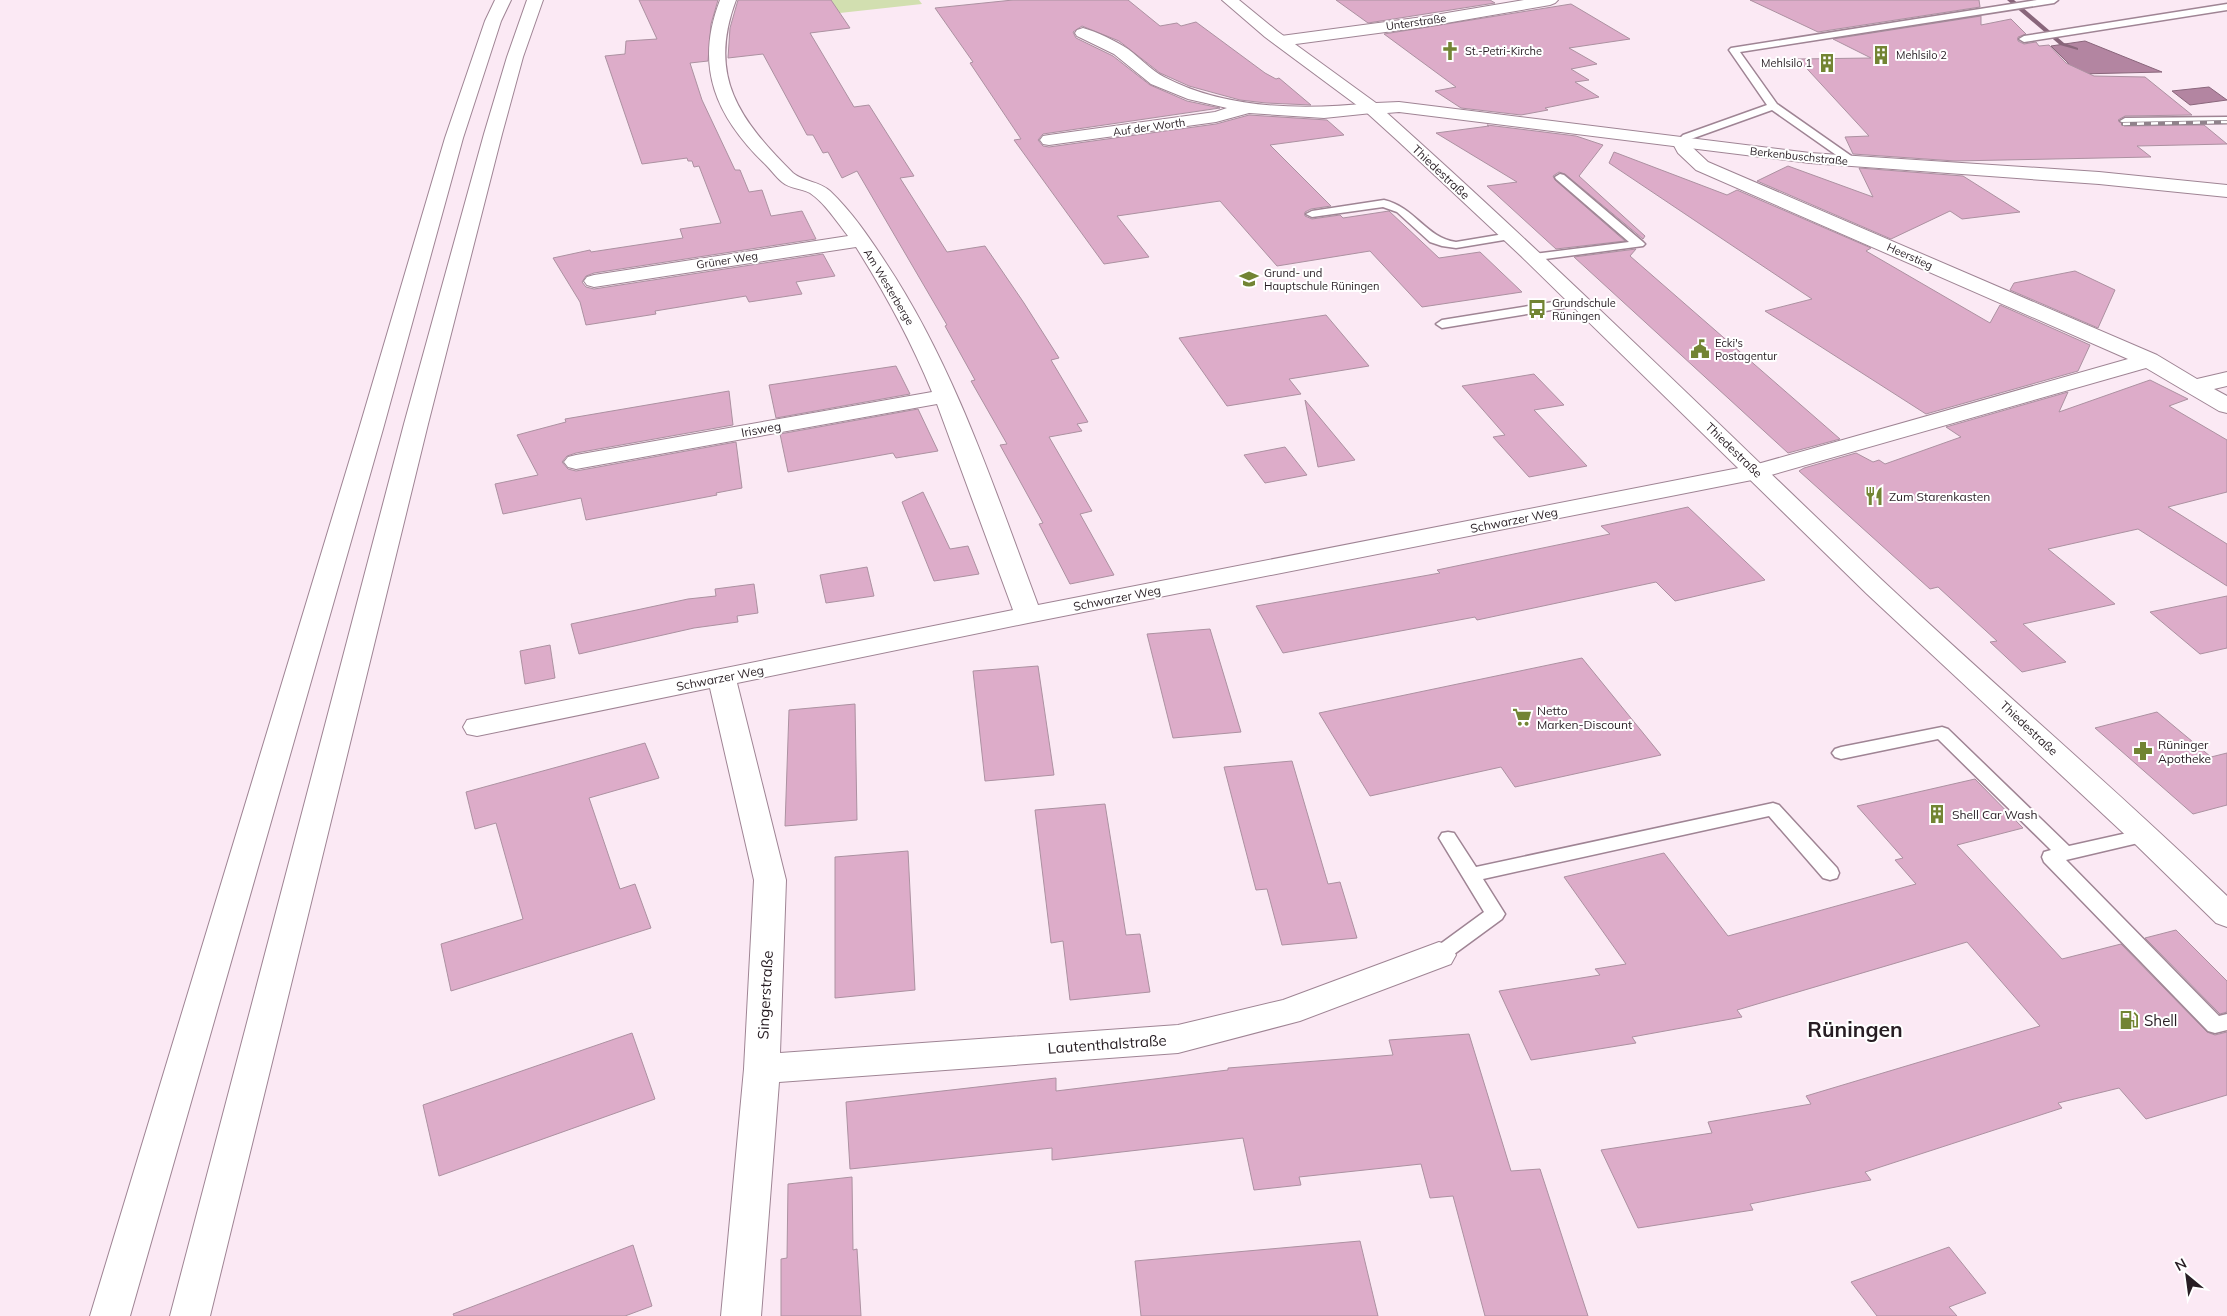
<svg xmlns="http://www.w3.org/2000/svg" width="2227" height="1316" font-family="Mulish,sans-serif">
  <rect width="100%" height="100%" fill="#fbe9f4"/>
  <path fill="#d2dfb0" d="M 741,0 L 919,0 L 922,4 L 731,25 Z"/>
  <g fill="#b385a1" stroke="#89667b">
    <path d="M 2085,41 L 2162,72 L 2079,74 L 2051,46 Z"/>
    <path d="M 2209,87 L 2227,100 L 2190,105 L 2172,91 Z"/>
  </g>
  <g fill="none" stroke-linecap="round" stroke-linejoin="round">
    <path fill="#89667b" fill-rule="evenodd" d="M 2007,0 L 2014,0 L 2064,43 L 2078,48 L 2078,50 L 2060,45 Z"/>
  </g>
  <g fill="#ddacc9" stroke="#ac91a1">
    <path d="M 639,0 L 718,0 L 711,24 L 708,61 L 690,63 L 702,100 L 735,170 L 740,170 L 749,192 L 762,190 L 771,216 L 802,211 L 816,239 L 594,273 L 586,276 L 582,282 L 586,287 L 594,289 L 823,254 L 835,276 L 796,282 L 802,294 L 749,302 L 746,296 L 655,311 L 656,314 L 586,325 L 580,302 L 553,258 L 590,250 L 591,252 L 683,238 L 680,229 L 721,223 L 699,166 L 694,167 L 692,161 L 688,161 L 687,158 L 642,164 L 605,56 L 625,54 L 626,41 L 657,39 Z"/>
    <path d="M 738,0 L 831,0 L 850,28 L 810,33 L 854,107 L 869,105 L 914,176 L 900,178 L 947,252 L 985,246 L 1024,303 L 1059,358 L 1051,360 L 1088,422 L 1077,424 L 1082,431 L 1049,437 L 1092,511 L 1080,514 L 1114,575 L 1070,584 L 1039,524 L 1043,523 L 1000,445 L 1007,444 L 971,381 L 975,380 L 945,326 L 947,325 L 857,171 L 842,178 L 828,152 L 823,153 L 813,135 L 807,135 L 763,54 L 728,58 L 730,28 Z"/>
    <path d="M 1013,0 L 1128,0 L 1160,26 L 1177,23 L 1181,26 L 1196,22 L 1265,73 L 1276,79 L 1279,78 L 1311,105 L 1266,103 L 1240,100 L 1189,86 L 1160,73 L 1119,41 L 1082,26 L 1073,32 L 1076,38 L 1113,56 L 1150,85 L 1187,101 L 1220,108 L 1043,134 L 1038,140 L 1043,146 L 1049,147 L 1216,124 L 1249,115 L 1327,120 L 1344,135 L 1270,145 L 1331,206 L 1311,209 L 1305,212 L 1305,216 L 1312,219 L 1340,215 L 1343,218 L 1389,211 L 1439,258 L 1480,252 L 1522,292 L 1422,307 L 1370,251 L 1277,266 L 1220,201 L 1117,216 L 1149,257 L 1104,264 L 1014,140 L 1021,139 L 970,63 L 973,62 L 935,8 Z"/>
    <path d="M 1336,0 L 1490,0 L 1495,3 L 1368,23 Z"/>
    <path d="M 1750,0 L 1979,0 L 1980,7 L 1818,32 Z"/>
    <path d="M 1571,4 L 1630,39 L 1569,48 L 1597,64 L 1571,69 L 1589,80 L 1575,82 L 1599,97 L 1545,108 L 1548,110 L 1521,115 L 1461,108 L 1435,91 L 1456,87 L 1384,34 Z"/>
    <path d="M 1981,16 L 1981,25 L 2011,19 L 2026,34 L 2018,37 L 2018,41 L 2024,44 L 2036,42 L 2039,46 L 2049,45 L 2066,63 L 2094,76 L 2145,77 L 2192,115 L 2125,116 L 2118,120 L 2124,126 L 2204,125 L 2227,144 L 2137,146 L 2151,157 L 1955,161 L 1853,154 L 1845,137 L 1869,136 L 1798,59 L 1871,58 L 1833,39 Z"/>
    <path d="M 1487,125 L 1576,136 L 1603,145 L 1579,176 L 1645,236 L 1643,239 L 1565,174 L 1559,172 L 1553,176 L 1555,180 L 1625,241 L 1556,249 L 1487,186 L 1517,182 L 1436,133 L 1489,126 Z"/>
    <path d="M 1614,152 L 1727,195 L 1737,190 L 1871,248 L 1866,251 L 1990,323 L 2000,305 L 2090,345 L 2078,371 L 1926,414 L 1765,311 L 1812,299 L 1609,163 Z"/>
    <path d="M 1788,166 L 1873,197 L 1859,168 L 1963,176 L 2020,212 L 1962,219 L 1950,211 L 1891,239 L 1757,181 Z"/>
    <path d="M 1636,249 L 1630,256 L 1840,439 L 1788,453 L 1574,257 Z"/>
    <path d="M 2075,271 L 2115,290 L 2098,328 L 2010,290 L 2014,283 Z"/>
    <path d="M 1326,315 L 1369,366 L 1289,379 L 1301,394 L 1227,406 L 1179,338 Z"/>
    <path d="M 896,366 L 910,394 L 776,418 L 769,385 Z"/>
    <path d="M 1534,374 L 1564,405 L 1534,410 L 1587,466 L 1529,477 L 1493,437 L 1505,435 L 1462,386 Z"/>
    <path d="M 2150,380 L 2188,399 L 2169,406 L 2227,440 L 2227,492 L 2168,507 L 2227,544 L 2227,586 L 2138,529 L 2048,549 L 2115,604 L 2023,624 L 2066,662 L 2022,672 L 1990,642 L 1997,641 L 1938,587 L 1930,589 L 1799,471 L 1804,468 L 1856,453 L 1873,462 L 1879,460 L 1885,464 L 1961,437 L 1946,427 L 2068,392 L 2059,412 Z"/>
    <path d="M 729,391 L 733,425 L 576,453 L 567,456 L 562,462 L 568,469 L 576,471 L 736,442 L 742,488 L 716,493 L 717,495 L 586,520 L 581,498 L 503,514 L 495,484 L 538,475 L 517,435 L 566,422 L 565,419 Z"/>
    <path d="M 1305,400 L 1355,460 L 1318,467 Z"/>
    <path d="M 918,409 L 938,451 L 896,458 L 893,453 L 788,472 L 780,434 Z"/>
    <path d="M 1285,447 L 1307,475 L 1265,483 L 1244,455 Z"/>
    <path d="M 923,492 L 950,549 L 968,546 L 979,574 L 934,581 L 902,502 Z"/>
    <path d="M 1688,507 L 1765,580 L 1675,601 L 1656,582 L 1477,620 L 1475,617 L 1283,653 L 1256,606 L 1440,573 L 1437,570 L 1610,534 L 1601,526 Z"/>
    <path d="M 867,567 L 874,596 L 826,603 L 820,575 Z"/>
    <path d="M 754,584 L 758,613 L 737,616 L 738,622 L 694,628 L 579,654 L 571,624 L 688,599 L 716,596 L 715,589 Z"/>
    <path d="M 2227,596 L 2227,648 L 2200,654 L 2150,612 Z"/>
    <path d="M 1210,629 L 1241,732 L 1173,738 L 1147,634 Z"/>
    <path d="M 550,645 L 555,678 L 525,684 L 520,651 Z"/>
    <path d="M 1582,658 L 1661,755 L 1515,787 L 1501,767 L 1370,796 L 1319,713 Z"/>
    <path d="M 1038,666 L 1054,775 L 985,781 L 973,671 Z"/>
    <path d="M 855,704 L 857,820 L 785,826 L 789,710 Z"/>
    <path d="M 2157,712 L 2211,757 L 2227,753 L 2227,805 L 2193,814 L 2095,728 Z"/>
    <path d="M 645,743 L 659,778 L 589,798 L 620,889 L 635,884 L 651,928 L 451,991 L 441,944 L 523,919 L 496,823 L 475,829 L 466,792 Z"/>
    <path d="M 1292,761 L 1328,884 L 1340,882 L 1357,938 L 1282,945 L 1267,889 L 1256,890 L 1224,767 Z"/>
    <path d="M 1975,779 L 2023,828 L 1957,845 L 2062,959 L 2121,944 L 2207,1032 L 2215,1035 L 2227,1032 L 2227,1095 L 2146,1119 L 2119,1088 L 2058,1103 L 2062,1108 L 1865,1172 L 1871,1180 L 1750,1204 L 1753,1210 L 1638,1228 L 1601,1150 L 1712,1133 L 1708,1122 L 1811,1104 L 1806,1096 L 2040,1026 L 1967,942 L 1737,1010 L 1742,1017 L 1632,1037 L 1636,1043 L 1531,1060 L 1499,991 L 1600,975 L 1595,969 L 1626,964 L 1564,877 L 1664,853 L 1728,936 L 1916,884 L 1895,860 L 1903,858 L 1857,806 Z"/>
    <path d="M 1105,804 L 1126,935 L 1140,934 L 1150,992 L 1070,1000 L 1063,941 L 1051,943 L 1035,810 Z"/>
    <path d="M 908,851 L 915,990 L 835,998 L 835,857 Z"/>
    <path d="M 2176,930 L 2227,981 L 2227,1012 L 2220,1014 L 2145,938 Z"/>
    <path d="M 632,1033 L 655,1099 L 439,1176 L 423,1105 Z"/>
    <path d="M 1469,1034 L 1511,1171 L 1540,1169 L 1588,1316 L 1485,1316 L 1453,1196 L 1430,1198 L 1421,1164 L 1299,1177 L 1301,1185 L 1254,1190 L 1243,1138 L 1052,1160 L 1052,1148 L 850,1169 L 846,1102 L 1056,1078 L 1056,1091 L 1228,1070 L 1228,1068 L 1393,1055 L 1389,1040 Z"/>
    <path d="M 852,1177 L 853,1250 L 857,1249 L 861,1316 L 781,1316 L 781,1259 L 787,1258 L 788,1184 Z"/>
    <path d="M 1360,1241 L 1378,1316 L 1141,1316 L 1135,1261 Z"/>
    <path d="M 633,1245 L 652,1306 L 625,1316 L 454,1316 L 453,1314 Z"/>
    <path d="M 1949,1247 L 1986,1293 L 1949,1307 L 1957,1316 L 1877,1316 L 1851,1282 Z"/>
  </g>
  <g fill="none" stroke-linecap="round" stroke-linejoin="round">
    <g stroke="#9f8494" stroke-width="3">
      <g id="service">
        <path d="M 2037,0 L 2058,0 L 2054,3 L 1740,52 L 1777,104 L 1857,160 L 1858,162 L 1857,164 L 1849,164 L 1772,110 L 1691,139 L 1685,144 L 1677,144 L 1676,142 L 1683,135 L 1767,105 L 1729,50 L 1731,48 Z"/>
        <path d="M 2227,4 L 2227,10 L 2024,42 L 2019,39 L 2024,36 Z"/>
        <path d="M 2227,117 L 2227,123 L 2125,124 L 2120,121 L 2125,118 Z"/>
        <path d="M 1560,174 L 1564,175 L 1643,242 L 1645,244 L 1643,246 L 1530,261 L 1528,258 L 1534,254 L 1629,242 L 1556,179 L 1555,177 Z"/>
        <path d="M 1384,200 C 1415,207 1426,238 1456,242 L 1510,233 L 1516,236 L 1510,239 L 1456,248 L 1442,246 L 1430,242 L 1397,212 L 1383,207 L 1312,217 L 1306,214 L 1312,211 Z"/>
        <path d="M 1578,298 L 1582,299 L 1584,302 L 1582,305 L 1442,328 L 1436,324 L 1442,320 Z"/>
        <path d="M 1942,727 L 1948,729 L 2069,846 L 2145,829 L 2151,830 L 2154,835 L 2151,840 L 2066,860 L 2219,1016 L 2227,1014 L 2227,1030 L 2215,1033 L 2208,1031 L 2044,862 L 2042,857 L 2044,852 L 2051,850 L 1938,739 L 1841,759 L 1835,757 L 1832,753 L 1835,749 L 1841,747 Z"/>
        <path d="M 1773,803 L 1779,805 L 1837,868 L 1839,873 L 1837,878 L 1830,880 L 1823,878 L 1769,816 L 1483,879 L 1505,914 L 1502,919 L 1446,960 L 1439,962 L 1432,960 L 1429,955 L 1432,950 L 1484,912 L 1439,838 L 1442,833 L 1448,832 L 1454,833 L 1476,867 Z"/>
      </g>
    </g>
    <g stroke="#9f8494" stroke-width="2">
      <g id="minor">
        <path d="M 720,0 L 736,0 C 707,77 740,120 793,173 C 804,182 819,181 830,191 C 852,212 869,237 886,263 C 955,367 994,488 1038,605 L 1754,465 L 2128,359 L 1696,170 L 1678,153 L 1672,142 L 1675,138 L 1681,137 L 1687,138 L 1692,147 L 1708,162 L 2157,355 L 2197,379 L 2227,372 L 2227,386 L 2214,389 L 2227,396 L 2227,413 L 2219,411 L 2146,368 L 1757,479 L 1028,623 L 737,683 L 786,880 L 780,1053 L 1178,1025 L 1283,1000 L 1439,942 L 1451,946 L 1456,955 L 1451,964 L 1300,1021 L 1178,1053 L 779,1082 L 761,1316 L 721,1316 L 744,1069 L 754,880 L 710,688 L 477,736 L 467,734 L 463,727 L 467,720 L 477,718 L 1013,610 L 937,404 L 576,469 L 568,467 L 564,462 L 568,457 L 576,455 L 932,392 C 911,341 885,293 856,247 L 594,287 L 587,285 L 584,281 L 587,277 L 594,275 L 848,236 C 837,222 825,203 810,193 C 801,188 790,189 782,182 C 776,177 771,170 766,165 C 716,117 694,67 720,0 Z"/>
        <path d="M 1524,0 L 1558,0 L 1555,3 L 1550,5 L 1423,27 L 1281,46 L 1275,44 L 1273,41 L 1275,38 L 1281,36 L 1423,17 Z"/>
        <path d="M 1083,28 C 1097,32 1116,41 1128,49 C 1140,58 1151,70 1164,77 C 1227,110 1304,110 1372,103 L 1378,104 L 1381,108 L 1378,112 L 1372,113 L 1324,118 L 1249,113 L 1216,122 L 1049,145 L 1043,144 L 1040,140 L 1043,136 L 1049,135 L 1215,112 L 1227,108 L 1188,99 L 1151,84 L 1114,54 L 1077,36 L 1075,33 L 1077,30 Z"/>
      </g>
    </g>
    <g stroke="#9f8494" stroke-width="2">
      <path id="tertiary" d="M 1222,0 L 1239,0 L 1277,31 L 1376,103 L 1399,102 L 1810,153 L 2099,172 L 2227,185 L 2227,197 L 2099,184 L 1810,163 L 1399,112 L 1387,113 C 1556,264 1718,424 1882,580 C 1996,687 2115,788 2227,896 L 2227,927 L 2216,923 L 2134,843 L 1867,594 L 1521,256 L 1398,141 L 1366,112 L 1265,37 Z"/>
    </g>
    <g stroke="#9f8494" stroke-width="2">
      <g id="motorway">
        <path d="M 495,0 L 511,0 L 501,21 L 463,138 L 383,429 L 130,1316 L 90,1316 L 359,429 L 445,138 L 485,21 Z"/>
        <path d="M 527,0 L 543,0 L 523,57 L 502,134 L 428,424 L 210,1316 L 170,1316 L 404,424 L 484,134 L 507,57 Z"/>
      </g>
    </g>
    <use href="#service" fill="#fff" fill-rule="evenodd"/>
    <use href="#minor" fill="#fff" fill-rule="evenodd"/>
    <use href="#tertiary" fill="#fff" fill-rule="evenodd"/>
    <use href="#motorway" fill="#fff" fill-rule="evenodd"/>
    <g stroke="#90828b" stroke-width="4">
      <path id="rail" d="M 2123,124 L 2227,122"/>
    </g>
    <use href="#rail" stroke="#fff" stroke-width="2.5" stroke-dasharray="7" stroke-linecap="butt"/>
  </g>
  <defs>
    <g id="church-bare" transform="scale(1.5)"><path d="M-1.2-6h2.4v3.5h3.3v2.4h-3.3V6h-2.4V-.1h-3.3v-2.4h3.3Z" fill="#728433" stroke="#fff" stroke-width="2.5" paint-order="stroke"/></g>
    <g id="building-bare" transform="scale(1.5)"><path d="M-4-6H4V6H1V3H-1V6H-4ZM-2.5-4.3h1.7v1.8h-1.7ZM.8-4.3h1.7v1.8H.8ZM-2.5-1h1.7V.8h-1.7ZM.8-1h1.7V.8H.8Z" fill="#728433" stroke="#fff" stroke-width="2.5" paint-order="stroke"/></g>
    <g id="school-bare" transform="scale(1.5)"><path d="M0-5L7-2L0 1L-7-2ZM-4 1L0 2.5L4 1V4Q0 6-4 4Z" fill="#728433" stroke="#fff" stroke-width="2.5" paint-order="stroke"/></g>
    <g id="bus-bare" transform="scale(1.5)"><path d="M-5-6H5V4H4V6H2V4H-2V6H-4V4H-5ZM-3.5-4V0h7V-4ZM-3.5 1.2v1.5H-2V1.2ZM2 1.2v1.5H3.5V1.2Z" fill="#728433" stroke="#fff" stroke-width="2.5" paint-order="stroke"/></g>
    <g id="civic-bare" transform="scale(1.5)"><path d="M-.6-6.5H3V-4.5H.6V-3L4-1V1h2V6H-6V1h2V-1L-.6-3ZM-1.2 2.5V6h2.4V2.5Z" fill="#728433" stroke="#fff" stroke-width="2.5" paint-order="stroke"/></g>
    <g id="restaurant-bare" transform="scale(1.5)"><path d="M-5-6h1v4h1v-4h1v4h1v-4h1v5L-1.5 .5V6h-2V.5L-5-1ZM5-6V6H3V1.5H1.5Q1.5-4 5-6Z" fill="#728433" stroke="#fff" stroke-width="2.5" paint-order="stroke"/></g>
    <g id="supermarket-bare" transform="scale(1.5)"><path d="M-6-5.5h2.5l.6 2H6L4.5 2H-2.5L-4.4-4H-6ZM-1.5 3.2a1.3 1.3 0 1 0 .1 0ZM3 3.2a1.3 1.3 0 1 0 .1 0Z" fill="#728433" stroke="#fff" stroke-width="2.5" paint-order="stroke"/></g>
    <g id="pharmacy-bare" transform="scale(1.5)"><path d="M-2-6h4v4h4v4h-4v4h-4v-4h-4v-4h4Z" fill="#728433" stroke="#fff" stroke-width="2.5" paint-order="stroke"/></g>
    <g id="fuel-bare" transform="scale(1.5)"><path d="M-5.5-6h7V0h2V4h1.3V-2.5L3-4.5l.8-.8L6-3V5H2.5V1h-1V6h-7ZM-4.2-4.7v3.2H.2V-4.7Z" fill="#728433" stroke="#fff" stroke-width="2.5" paint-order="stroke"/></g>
  </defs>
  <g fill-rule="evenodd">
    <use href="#church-bare" x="1450" y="51"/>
    <use href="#building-bare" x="1881" y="55"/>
    <use href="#building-bare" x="1827" y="63"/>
    <use href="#school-bare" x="1249" y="279"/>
    <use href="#bus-bare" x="1537" y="309"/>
    <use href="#civic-bare" x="1700" y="349"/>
    <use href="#restaurant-bare" x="1874" y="496"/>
    <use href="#supermarket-bare" x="1522" y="717"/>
    <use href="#pharmacy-bare" x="2143" y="751"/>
    <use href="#building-bare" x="1937" y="814"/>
    <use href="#fuel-bare" x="2129" y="1020"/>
  </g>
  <g text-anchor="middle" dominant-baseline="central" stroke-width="4" stroke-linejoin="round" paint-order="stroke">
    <g font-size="11" fill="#271d23" stroke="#fff">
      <text transform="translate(1416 22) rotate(-8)">Unterstraße</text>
      <text transform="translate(1149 127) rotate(-8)">Auf der Worth</text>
      <text transform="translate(1799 156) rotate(6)">Berkenbuschstraße</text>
      <text transform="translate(1910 256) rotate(24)">Heerstieg</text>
      <text transform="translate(727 260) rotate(-9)">Grüner Weg</text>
      <text transform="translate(889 287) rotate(59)">Am Westerberge</text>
    </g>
    <g font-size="11" fill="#271d23" stroke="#fff" text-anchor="start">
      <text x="1465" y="51">St.-Petri-Kirche</text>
      <text x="1896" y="55">Mehlsilo 2</text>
      <text x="1812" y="63" text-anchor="end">Mehlsilo 1</text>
      <text x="1264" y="273">Grund- und<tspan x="1264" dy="13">Hauptschule Rüningen</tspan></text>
      <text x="1552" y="303">Grundschule<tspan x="1552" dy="13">Rüningen</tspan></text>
      <text x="1715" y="343">Ecki's<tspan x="1715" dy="13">Postagentur</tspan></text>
    </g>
    <g font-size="12" fill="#271d23" stroke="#fff">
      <text transform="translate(1441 172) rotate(43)">Thiedestraße</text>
      <text transform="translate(761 429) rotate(-10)">Irisweg</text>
      <text transform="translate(1734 450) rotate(44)">Thiedestraße</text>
      <text transform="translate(1514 520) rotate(-11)">Schwarzer Weg</text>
      <text transform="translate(1117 598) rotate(-11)">Schwarzer Weg</text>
      <text transform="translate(720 678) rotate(-11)">Schwarzer Weg</text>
      <text transform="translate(2029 728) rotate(43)">Thiedestraße</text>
    </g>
    <g font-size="12" fill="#271d23" stroke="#fff" text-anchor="start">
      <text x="1889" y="496">Zum Starenkasten</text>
      <text x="1537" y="710">Netto<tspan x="1537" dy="14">Marken-Discount</tspan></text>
      <text x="2158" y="744">Rüninger<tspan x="2158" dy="14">Apotheke</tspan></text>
      <text x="1952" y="814">Shell Car Wash</text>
    </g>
    <g font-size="15" fill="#271d23" stroke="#fff">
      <text transform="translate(765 995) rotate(-87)">Singerstraße</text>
      <text transform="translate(1107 1044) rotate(-4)">Lautenthalstraße</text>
    </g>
    <g font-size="15" fill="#271d23" stroke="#fff" text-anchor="start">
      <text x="2144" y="1020">Shell</text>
    </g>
    <g font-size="21" font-weight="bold" fill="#271d23" stroke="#fff">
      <text x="1855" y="1029">Rüningen</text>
    </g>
  </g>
  <g transform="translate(2187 1276) rotate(331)" stroke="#ffffff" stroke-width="4" paint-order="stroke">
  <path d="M0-4L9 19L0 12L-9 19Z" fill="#271d23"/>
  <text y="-8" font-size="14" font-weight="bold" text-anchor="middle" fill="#271d23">N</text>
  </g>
</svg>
